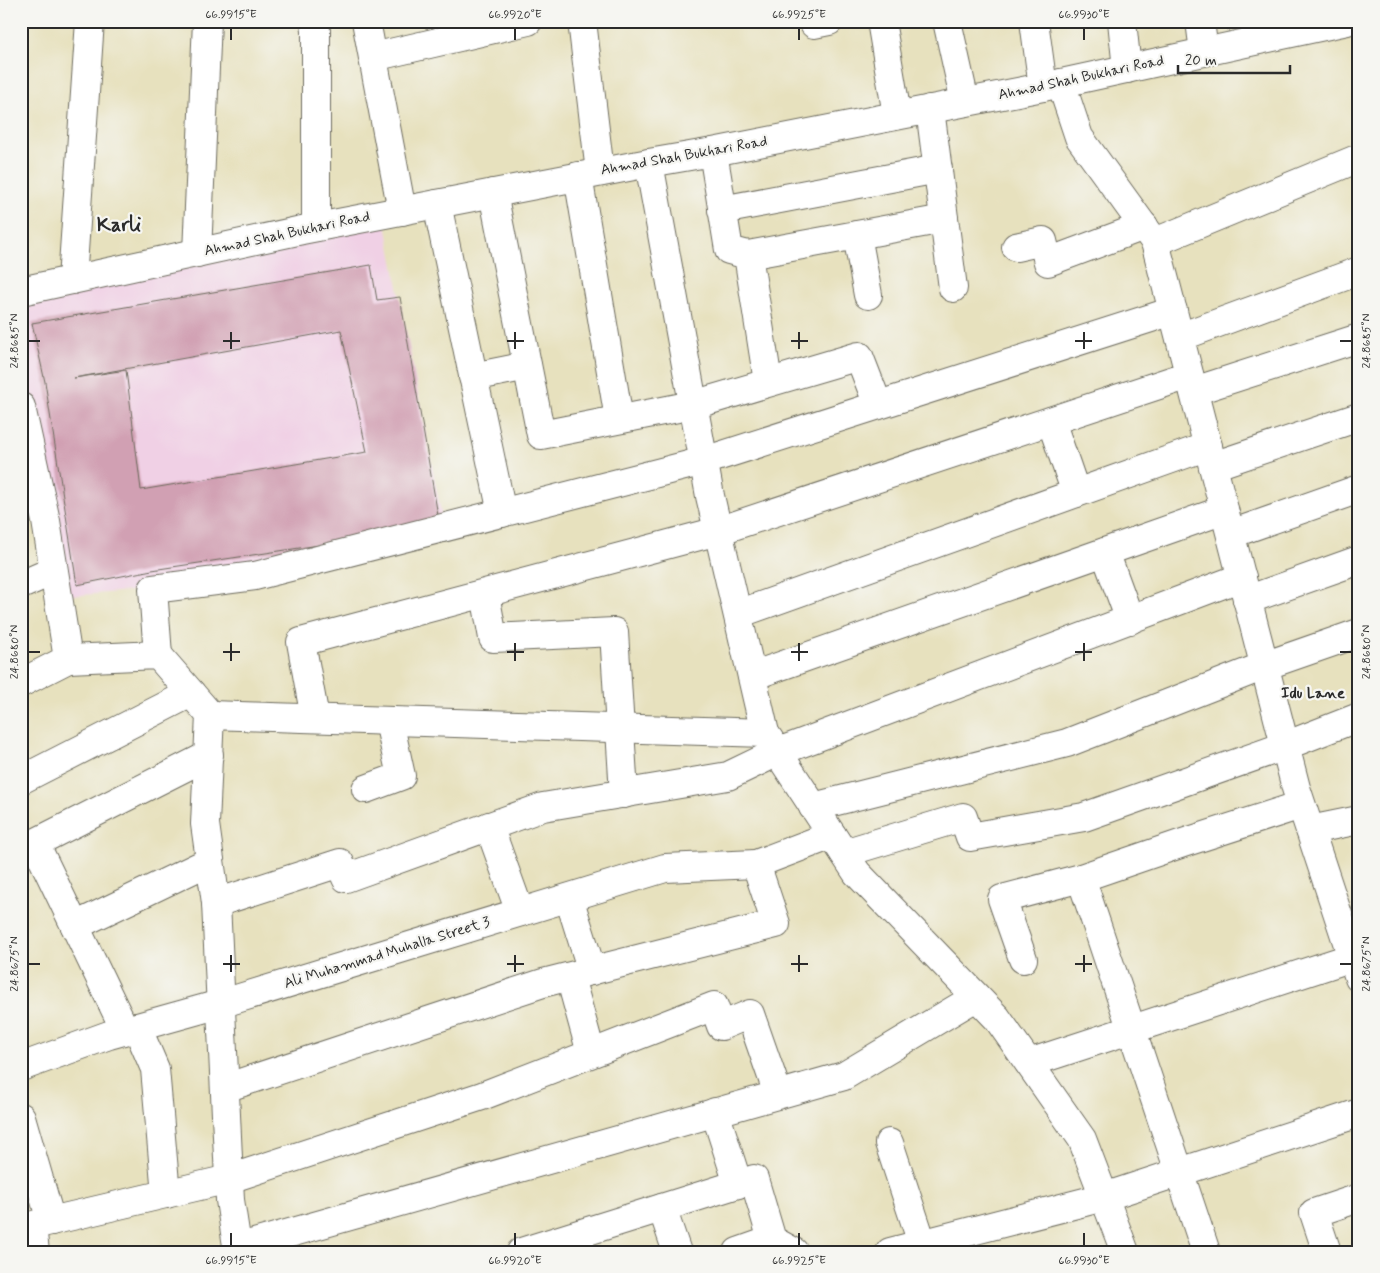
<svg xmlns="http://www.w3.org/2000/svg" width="1380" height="1273" font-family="Mynerve,sans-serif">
  <rect width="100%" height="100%" fill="#f6f6f2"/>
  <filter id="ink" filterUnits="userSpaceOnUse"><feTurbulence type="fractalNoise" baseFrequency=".02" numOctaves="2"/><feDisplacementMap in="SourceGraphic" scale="10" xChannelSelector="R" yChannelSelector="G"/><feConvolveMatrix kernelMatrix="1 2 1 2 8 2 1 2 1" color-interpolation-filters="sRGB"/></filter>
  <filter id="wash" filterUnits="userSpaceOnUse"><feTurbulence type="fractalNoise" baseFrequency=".0096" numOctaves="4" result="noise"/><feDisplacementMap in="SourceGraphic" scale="20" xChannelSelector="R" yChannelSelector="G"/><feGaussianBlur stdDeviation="1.12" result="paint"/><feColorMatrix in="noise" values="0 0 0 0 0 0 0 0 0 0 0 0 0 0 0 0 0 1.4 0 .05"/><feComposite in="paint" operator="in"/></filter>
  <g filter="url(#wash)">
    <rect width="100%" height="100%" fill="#e7e1be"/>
    <path fill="#f0d0e5" d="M 384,214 L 444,528 L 153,589 L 58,597 L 21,416 L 21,291 Z"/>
    <g id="blocks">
      <path fill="#d1a0b3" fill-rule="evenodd" d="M 371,265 L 377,300 L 400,297 L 440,527 L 152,570 L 77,585 L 45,382 L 32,323 ZM 341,330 L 367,452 L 141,490 L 126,370 L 74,378 Z"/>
    </g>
  </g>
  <g filter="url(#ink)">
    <use href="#blocks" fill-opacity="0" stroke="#6d6b5e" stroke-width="1"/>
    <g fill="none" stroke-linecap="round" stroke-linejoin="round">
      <g stroke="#6d6b5e" stroke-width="30">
        <g id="minor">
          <path d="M 315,21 L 316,31 L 316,227"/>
          <path d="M 366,21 L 402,211"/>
          <path d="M 582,21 L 600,172"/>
          <path d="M 814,21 L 814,24 L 829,21"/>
          <path d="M 881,21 L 897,115"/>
          <path d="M 947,21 L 965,102"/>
          <path d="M 1034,21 L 1043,87"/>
          <path d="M 1122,21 L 1127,69"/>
          <path d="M 1200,21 L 1204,52"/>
          <path d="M 373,57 L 528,21"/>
          <path d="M 1061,83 L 1079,137 L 1155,242 L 1296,788 L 1359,978"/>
          <path d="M 930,109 L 953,288"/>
          <path d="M 713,152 L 729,250 L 748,255 L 768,382"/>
          <path d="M 649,163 L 710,496 L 765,733 L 857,873 L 997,1018 L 1082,1139 L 1125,1252"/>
          <path d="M 578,176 L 619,419"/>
          <path d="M 493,193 L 541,435 L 693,405 L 859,356 L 878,405"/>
          <path d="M 437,204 L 502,513"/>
          <path d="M 722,210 L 938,169"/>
          <path d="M 857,235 L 868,295"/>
          <path d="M 1155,242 L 1359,158"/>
          <path d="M 1016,247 L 1043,241 L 1048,262 L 1144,226"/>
          <path d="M 197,253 L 207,21"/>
          <path d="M 748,255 L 944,219"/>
          <path d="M 72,280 L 90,21"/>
          <path d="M 1180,337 L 1359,271"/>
          <path d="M 473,377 L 527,366"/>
          <path d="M 1194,391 L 1359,338"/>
          <path d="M 1051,421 L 1076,493"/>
          <path d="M 1213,466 L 1359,417"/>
          <path d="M 21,505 L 40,495"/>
          <path d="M 1231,534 L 1359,489"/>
          <path d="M 1105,552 L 1130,620"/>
          <path d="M 21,585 L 53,571"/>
          <path d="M 485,594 L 493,638 L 614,632 L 624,794"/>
          <path d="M 1247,600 L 1359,560"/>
          <path d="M 738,614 L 1208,446"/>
          <path d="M 158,655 L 153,589 L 255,576 L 704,461 L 1173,311"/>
          <path d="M 68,659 L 158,655 L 210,715 L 205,824 L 216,903 L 230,1200 L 238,1252"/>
          <path d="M 752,676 L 1224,510"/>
          <path d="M 210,715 L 765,733"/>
          <path d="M 315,718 L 301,642 L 718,531 L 1189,375"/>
          <path d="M 21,780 L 191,693"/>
          <path d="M 366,789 L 401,776 L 389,721"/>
          <path d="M 813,807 L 1067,743 L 1264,666 L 1359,633"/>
          <path d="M 489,826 L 520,912"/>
          <path d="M 1310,830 L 1359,820"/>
          <path d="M 35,843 L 125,1030"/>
          <path d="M 21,850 L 209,755"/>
          <path d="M 844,853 L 963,817 L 970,837 L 1084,817 L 1285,746 L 1359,717"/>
          <path d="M 1081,878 L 1206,1252"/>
          <path d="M 569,898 L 592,971"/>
          <path d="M 216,903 L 340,863 L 346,878 L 543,807 L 728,776 L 778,752 L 1242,577"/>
          <path d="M 75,926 L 210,861"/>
          <path d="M 1023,959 L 1002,899 L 1081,878 L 1183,843 L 1301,805"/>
          <path d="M 570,977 L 591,1053"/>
          <path d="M 137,1027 L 155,1069 L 166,1194"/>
          <path d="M 1029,1063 L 1359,955"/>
          <path d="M 21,1067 L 109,1035 L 220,1004 L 665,868 L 756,864"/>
          <path d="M 225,1088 L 543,983 L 776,924 L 756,864 L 832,835"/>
          <path d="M 715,1112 L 738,1184"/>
          <path d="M 21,1117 L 51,1221"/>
          <path d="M 889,1143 L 922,1243"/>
          <path d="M 662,1208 L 677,1252"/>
          <path d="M 32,1226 L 35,1252"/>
          <path d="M 21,1228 L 229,1179 L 482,1096 L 714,1006 L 721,1026 L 750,1014 L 778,1094"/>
          <path d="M 237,1248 L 844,1076 L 976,997"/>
          <path d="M 521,1252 L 754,1179 L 772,1240 L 794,1252"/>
          <path d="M 738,1252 L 772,1240"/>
          <path d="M 890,1252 L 1104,1197 L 1359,1113"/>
          <path d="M 1327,1252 L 1314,1213 L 1359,1198"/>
        </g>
      </g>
      <g stroke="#6d6b5e" stroke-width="30">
        <g id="tertiary">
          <path d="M 21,291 L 302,230 L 649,163 L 713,152 L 1043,87 L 1347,21"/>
          <path d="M 21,407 L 46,521 L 68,659 L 21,683"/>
        </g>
      </g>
      <use href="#minor" stroke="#fff" stroke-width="28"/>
      <use href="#tertiary" stroke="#fff" stroke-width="28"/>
    </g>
  </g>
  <path fill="none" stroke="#2b2b2b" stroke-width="2" d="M 231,28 L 231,40M 515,28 L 515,40M 799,28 L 799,40M 1084,28 L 1084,40M 231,332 L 231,349M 515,332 L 515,349M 799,332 L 799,349M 1084,332 L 1084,349M 28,341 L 40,341M 223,341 L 240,341M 507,341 L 524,341M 791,341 L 808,341M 1075,341 L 1092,341M 1340,341 L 1352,341M 231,643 L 231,661M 515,643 L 515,661M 799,643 L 799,661M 1084,643 L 1084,661M 28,652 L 40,652M 223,652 L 240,652M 507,652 L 524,652M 791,652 L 808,652M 1075,652 L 1092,652M 1340,652 L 1352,652M 231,955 L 231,972M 515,955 L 515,972M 799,955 L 799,972M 1084,955 L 1084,972M 28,964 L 40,964M 223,964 L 240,964M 507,964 L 524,964M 791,964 L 808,964M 1075,964 L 1092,964M 1340,964 L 1352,964M 231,1233 L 231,1246M 515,1233 L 515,1246M 799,1233 L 799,1246M 1084,1233 L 1084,1246"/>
  <g text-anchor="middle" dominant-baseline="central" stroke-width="4.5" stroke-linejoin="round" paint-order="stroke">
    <g font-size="15" fill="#2b2b2b" stroke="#f6f6f2">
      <text transform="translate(1081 78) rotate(-12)">Ahmad Shah Bukhari Road</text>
      <text transform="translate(684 156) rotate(-10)">Ahmad Shah Bukhari Road</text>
      <text transform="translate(287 234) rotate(-12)">Ahmad Shah Bukhari Road</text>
      <text transform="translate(387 953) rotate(-17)">Ali Muhammad Muhalla Street 3</text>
    </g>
    <g font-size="16" font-weight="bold" fill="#2b2b2b" stroke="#f6f6f2">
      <text x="1313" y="693">Idu Lane</text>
    </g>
    <g font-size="20" font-weight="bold" fill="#2b2b2b" stroke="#f6f6f2">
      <text x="119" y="225">Karli</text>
    </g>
  </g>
  <rect width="1380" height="1273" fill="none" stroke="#f6f6f2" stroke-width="55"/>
  <path d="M1178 65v8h112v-8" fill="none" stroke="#2b2b2b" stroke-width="2.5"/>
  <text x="1185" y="65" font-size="15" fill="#2b2b2b" stroke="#f6f6f2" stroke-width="4" paint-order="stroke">20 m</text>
  <rect x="28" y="28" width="1324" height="1218" fill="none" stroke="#2b2b2b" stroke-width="2"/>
  <g font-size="12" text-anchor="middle" fill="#2b2b2b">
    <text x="231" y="18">66.9915°E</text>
    <text x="515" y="18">66.9920°E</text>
    <text x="799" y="18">66.9925°E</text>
    <text x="1084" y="18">66.9930°E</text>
    <text transform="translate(14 341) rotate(-90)" y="4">24.8685°N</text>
    <text transform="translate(1366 341) rotate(-90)" y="4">24.8685°N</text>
    <text transform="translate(14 652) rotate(-90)" y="4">24.8680°N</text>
    <text transform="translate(1366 652) rotate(-90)" y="4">24.8680°N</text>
    <text transform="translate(14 964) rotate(-90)" y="4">24.8675°N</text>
    <text transform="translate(1366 964) rotate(-90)" y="4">24.8675°N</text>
    <text x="231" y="1264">66.9915°E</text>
    <text x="515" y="1264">66.9920°E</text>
    <text x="799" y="1264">66.9925°E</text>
    <text x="1084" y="1264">66.9930°E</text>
  </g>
</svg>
